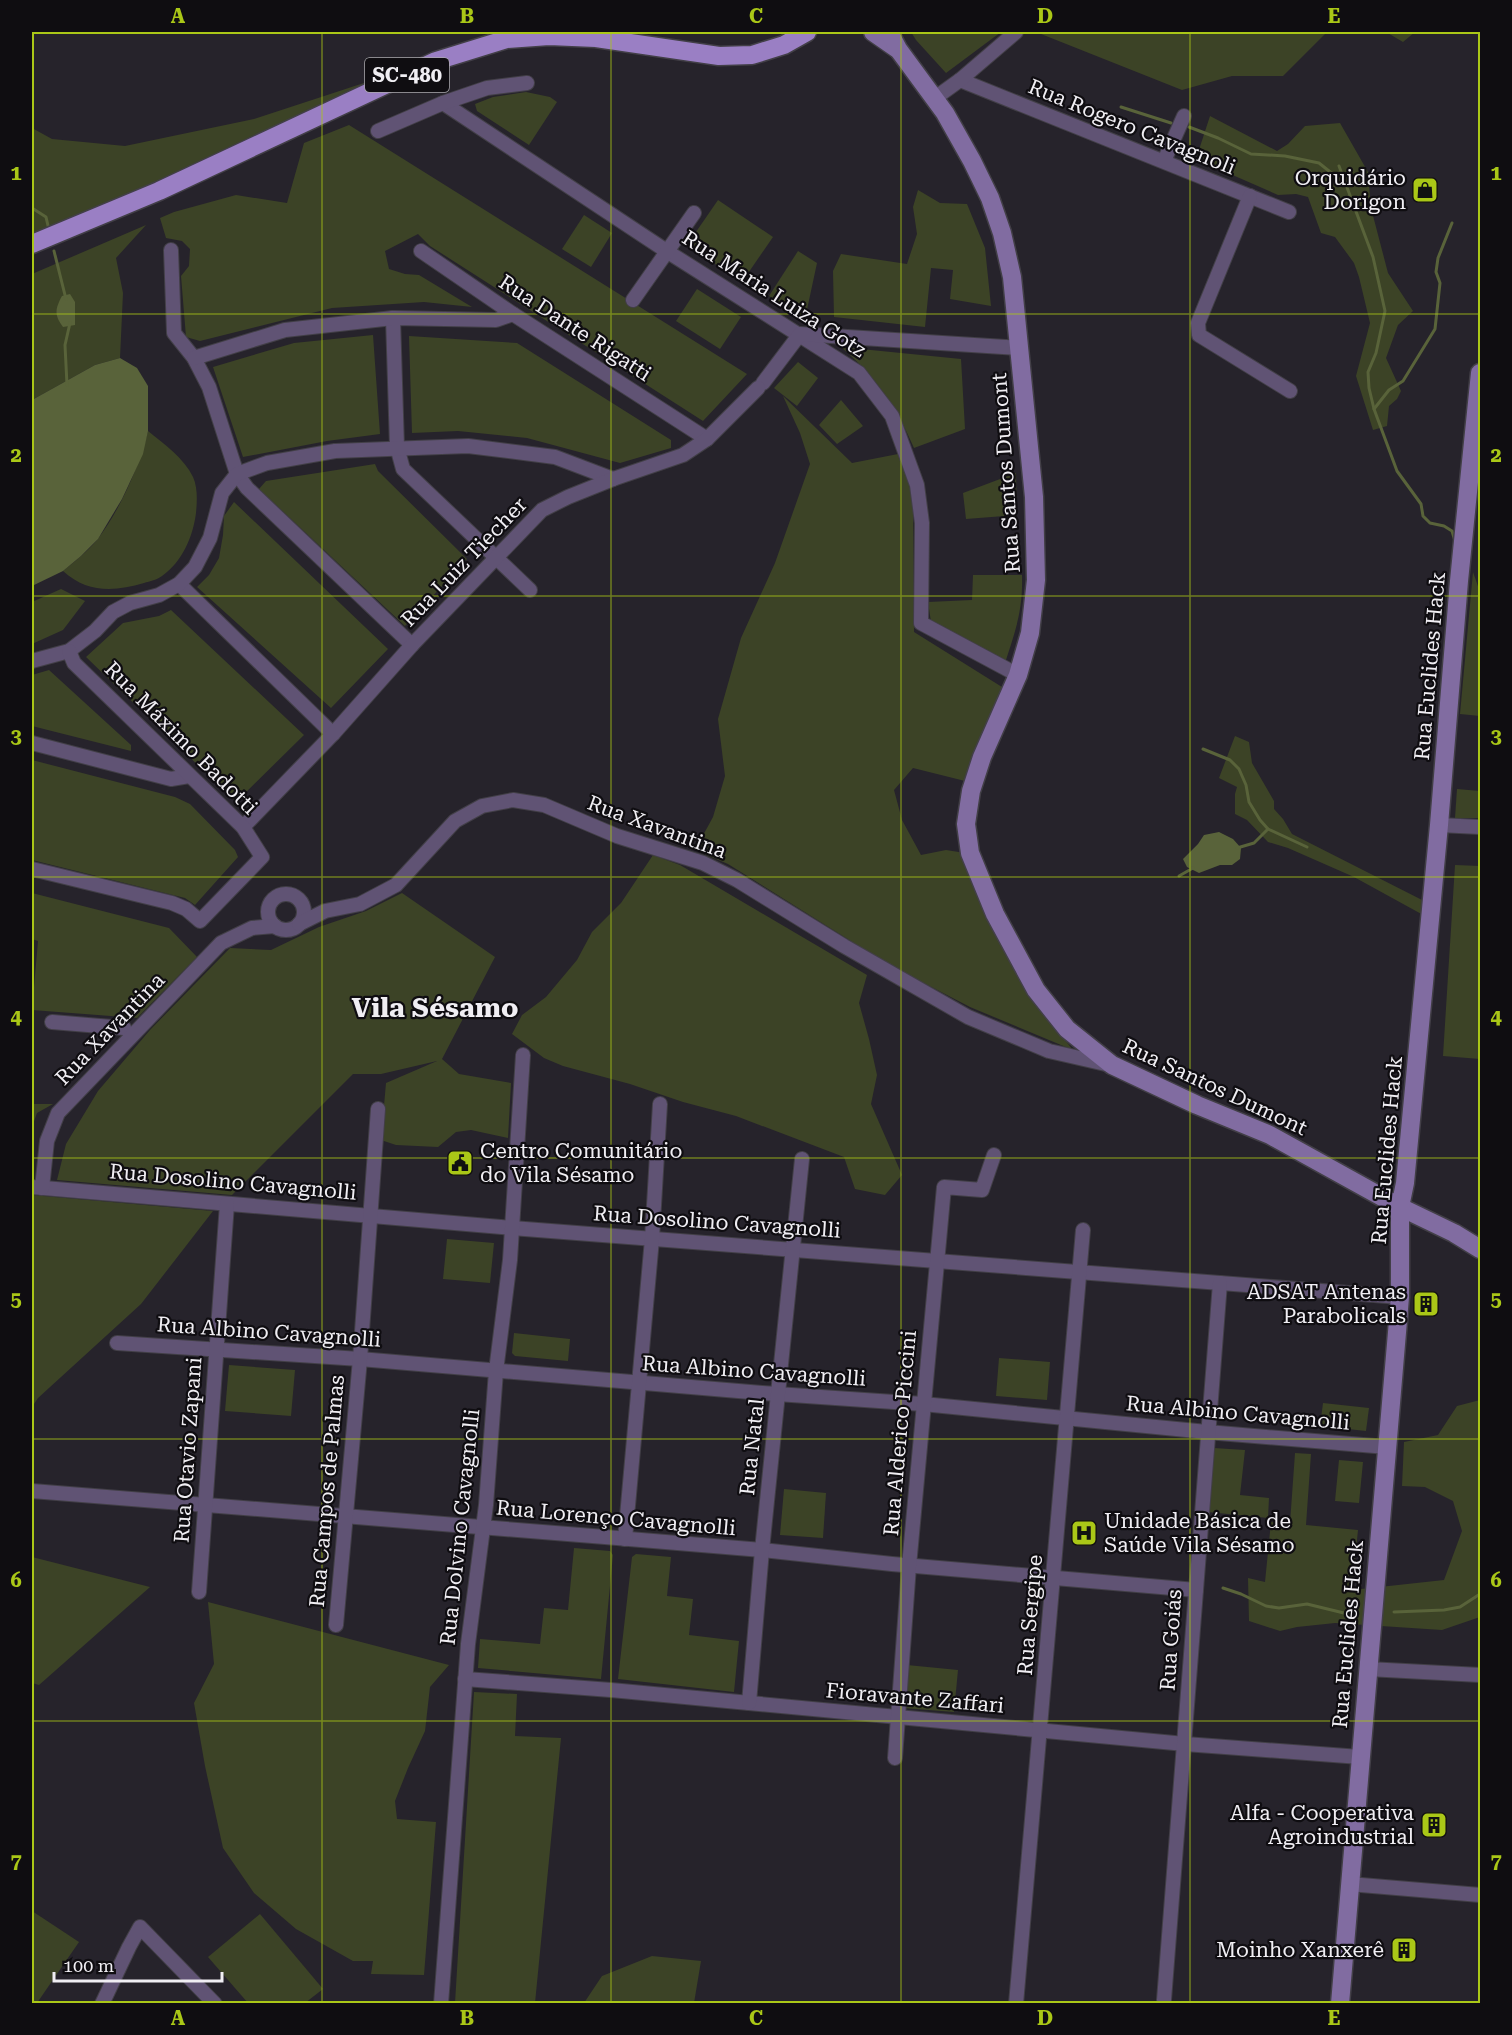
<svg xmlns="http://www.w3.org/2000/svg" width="1512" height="2035" font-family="'Roboto Serif',serif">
  <rect width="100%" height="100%" fill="#26232b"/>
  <g fill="#3c4326">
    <path d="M 911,32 L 1001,32 L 946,73 L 916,40 Z"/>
    <path d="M 1036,32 L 1327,32 L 1283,76 L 1232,76 L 1182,90 Z"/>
    <path d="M 1386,32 L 1415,32 L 1403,42 Z"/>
    <path d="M 370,81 L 151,184 L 32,235 L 32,128 L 52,139 L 125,146 L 254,119 Z"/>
    <path d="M 526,92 L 550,97 L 557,102 L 529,145 L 477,111 L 475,104 L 493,97 Z"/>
    <path d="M 1210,116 L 1277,151 L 1288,144 L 1305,126 L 1340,123 L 1368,172 L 1371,208 L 1388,273 L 1413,311 L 1398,325 L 1386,358 L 1401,391 L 1397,399 L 1389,406 L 1387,426 L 1373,430 L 1356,376 L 1370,323 L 1359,277 L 1354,263 L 1335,237 L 1321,233 L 1308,197 L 1296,194 L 1278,195 L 1196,159 Z"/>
    <path d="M 349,125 L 747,374 L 703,421 L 430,246 L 418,234 L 385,251 L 389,269 L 405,274 L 419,275 L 472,307 L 424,302 L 332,308 L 200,341 L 186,337 L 181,276 L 189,266 L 190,249 L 182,241 L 166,238 L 160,218 L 174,212 L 236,195 L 287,203 L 304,143 Z"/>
    <path d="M 918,190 L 940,203 L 967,204 L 985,248 L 991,306 L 950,299 L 953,270 L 931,268 L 925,327 L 834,317 L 833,271 L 841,254 L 907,264 L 917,234 L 913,207 Z"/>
    <path d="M 718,200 L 773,237 L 742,282 L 687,245 Z"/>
    <path d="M 584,215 L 612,233 L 591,267 L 562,249 Z"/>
    <path d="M 146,225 L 116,258 L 123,293 L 120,358 L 95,365 L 32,400 L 32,274 Z"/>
    <path d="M 798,251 L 817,263 L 805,319 L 769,296 Z"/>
    <path d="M 697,289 L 741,317 L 720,349 L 676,321 Z"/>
    <path d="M 373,335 L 380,434 L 327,441 L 243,457 L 213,367 L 294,343 Z"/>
    <path d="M 409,336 L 517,343 L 671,440 L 671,448 L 620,463 L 527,438 L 458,431 L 412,433 Z"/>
    <path d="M 841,347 L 961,359 L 965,429 L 914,448 C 896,406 876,377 841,347 Z"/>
    <path d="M 798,362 L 818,378 L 797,406 L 774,388 Z"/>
    <path d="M 783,396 L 852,463 L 898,454 L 913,488 L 914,632 L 1002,687 L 980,756 L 965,781 L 913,768 L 894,790 L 902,820 L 921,855 L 946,850 L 965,853 L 1049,1020 L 1073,1050 L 970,1007 L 889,965 L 728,864 L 695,850 L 713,817 L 725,776 L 718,719 L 741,638 L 775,563 L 810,464 L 800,433 Z"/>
    <path d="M 841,400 L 863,426 L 837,444 L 819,425 Z"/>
    <path d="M 148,431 C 164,444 184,458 193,477 C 198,488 197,502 196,513 C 193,537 182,562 162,576 C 157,580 150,581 144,583 C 114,592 87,593 63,571 C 75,561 87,552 97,540 C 119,512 140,465 148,431 Z"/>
    <path d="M 375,464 L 378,471 L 467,559 L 405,626 L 259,489 L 266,481 Z"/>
    <path d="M 1016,473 L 1017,515 L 966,519 L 963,493 Z"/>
    <path d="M 234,502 L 388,649 L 331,708 L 197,587 L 209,575 L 219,558 L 223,535 L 224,516 Z"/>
    <path d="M 1473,572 L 1480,592 L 1480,716 L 1460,714 Z"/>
    <path d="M 973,575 L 1022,575 C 1023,610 1016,629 1005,663 L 931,622 L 928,602 L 972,600 Z"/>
    <path d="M 61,589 L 85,601 L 63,630 L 32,644 L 32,602 Z"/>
    <path d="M 171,610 L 304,735 L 236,802 L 86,657 L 123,623 L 159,616 Z"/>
    <path d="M 49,670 L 131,745 L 131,751 L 32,726 L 32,675 Z"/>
    <path d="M 1235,736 L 1249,742 L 1252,763 L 1274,801 L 1274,809 L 1283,819 L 1292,834 L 1426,902 L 1425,916 L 1354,877 L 1288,848 L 1268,842 L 1247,820 L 1235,814 L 1235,794 L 1237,787 L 1219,778 Z"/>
    <path d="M 32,760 L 175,797 L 190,804 L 235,850 L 238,857 L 195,905 L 185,898 L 32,860 Z"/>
    <path d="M 1457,789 L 1480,791 L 1480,818 L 1455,818 Z"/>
    <path d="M 653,855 L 680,865 L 867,975 L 859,1003 L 869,1039 L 877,1075 L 871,1104 L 902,1175 L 885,1195 L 855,1189 L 844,1157 L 736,1116 L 683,1102 L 630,1084 L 563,1066 L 544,1058 L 512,1034 L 522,1015 L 546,997 L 577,960 L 592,932 L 621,903 Z"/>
    <path d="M 1455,865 L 1480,866 L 1480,1059 L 1443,1056 Z"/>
    <path d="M 32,893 L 169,928 L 197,957 L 137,1018 L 32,1010 L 38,941 L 32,939 Z"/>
    <path d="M 402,893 L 495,957 L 442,1059 L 459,1074 L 511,1083 L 508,1138 L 471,1130 L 456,1132 L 438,1147 L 396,1145 L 381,1140 L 386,1083 L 437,1061 L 381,1074 L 353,1074 L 232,1195 L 57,1180 L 66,1144 L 98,1091 L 150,1030 L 230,948 L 271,950 L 319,927 L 366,911 Z"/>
    <path d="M 32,1104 L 53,1104 L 37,1113 L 32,1127 Z"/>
    <path d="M 32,1195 L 213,1211 L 141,1304 L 38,1398 L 32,1407 Z"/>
    <path d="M 447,1239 L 494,1243 L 490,1283 L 443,1279 Z"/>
    <path d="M 514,1333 L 570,1339 L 568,1361 L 515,1356 L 512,1353 Z"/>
    <path d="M 999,1358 L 1050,1362 L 1047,1400 L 996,1396 Z"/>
    <path d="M 229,1365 L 295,1370 L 291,1416 L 225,1411 Z"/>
    <path d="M 1480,1400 L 1480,1617 L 1442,1630 L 1335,1623 L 1297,1627 L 1280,1631 L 1249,1621 L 1248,1578 L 1265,1582 L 1271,1522 L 1290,1523 L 1295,1453 L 1311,1454 L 1306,1525 L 1358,1530 L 1352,1590 L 1444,1580 L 1462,1531 L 1453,1501 L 1425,1487 L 1402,1486 L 1404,1442 L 1438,1435 L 1457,1406 Z"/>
    <path d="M 1323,1403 L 1369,1408 L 1366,1431 L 1320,1426 Z"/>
    <path d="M 1214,1448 L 1245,1450 L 1240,1495 L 1269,1498 L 1268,1518 L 1208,1512 Z"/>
    <path d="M 1339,1460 L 1363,1462 L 1359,1503 L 1335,1501 Z"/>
    <path d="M 784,1489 L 826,1493 L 823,1538 L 780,1535 Z"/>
    <path d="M 574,1548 L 610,1551 L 613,1555 L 601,1679 L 478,1668 L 480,1639 L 540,1644 L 544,1608 L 568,1610 Z"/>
    <path d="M 636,1554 L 671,1557 L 667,1596 L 693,1599 L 689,1635 L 739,1641 L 734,1692 L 618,1679 L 632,1557 Z"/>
    <path d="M 32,1557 L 150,1587 L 39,1685 L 32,1683 Z"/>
    <path d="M 208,1602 L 449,1665 L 430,1687 L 425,1731 L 408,1768 L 395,1801 L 397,1819 L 436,1822 L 424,1975 L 371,1974 L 373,1961 L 353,1961 L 296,1929 L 254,1893 L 223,1848 L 205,1766 L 194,1703 L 214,1664 Z"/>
    <path d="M 907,1665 L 958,1670 L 954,1712 L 903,1708 Z"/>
    <path d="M 474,1692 L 517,1694 L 515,1736 L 561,1738 L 535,2003 L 455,2003 Z"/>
    <path d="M 32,1911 L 79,1942 L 37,2003 L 32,2003 Z"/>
    <path d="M 260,1914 L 323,1989 L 305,2003 L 248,2003 L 208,1957 Z"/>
    <path d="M 652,1956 L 701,1961 L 694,2003 L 584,2003 L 602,1976 Z"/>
  </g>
  <g fill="#59633a">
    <path d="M 70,294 L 75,302 L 75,325 L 63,327 C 54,315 55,309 62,296 Z"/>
    <path d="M 120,358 L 137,368 L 148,386 L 148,431 L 143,454 L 122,499 L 98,539 L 81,556 L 63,571 L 32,586 L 32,400 L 95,365 Z"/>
    <path d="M 1219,832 L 1233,839 L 1241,848 L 1240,859 L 1232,865 L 1220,865 L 1199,873 L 1187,867 L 1183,859 L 1198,844 L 1204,835 Z"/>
  </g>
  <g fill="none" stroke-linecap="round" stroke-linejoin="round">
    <g stroke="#59633a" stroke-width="3">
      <path d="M 1121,107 L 1171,123"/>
      <path d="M 1189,127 L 1218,138 L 1251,154 L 1285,156 L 1319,163 L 1344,183"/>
      <path d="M 1339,166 L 1373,257 L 1385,311 L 1376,353 L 1368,372 L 1369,388 L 1374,409 L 1397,471 L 1421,504 L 1423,516 L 1430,523 L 1444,526 L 1452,531 L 1455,541"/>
      <path d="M 32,208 L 46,217 L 49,230"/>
      <path d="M 54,251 L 66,299"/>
      <path d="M 67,385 L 65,345 L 70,323"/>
      <path d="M 1374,409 L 1389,390 L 1403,381 L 1435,329 L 1440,283 L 1436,272 L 1438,258 L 1452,223"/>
      <path d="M 1203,749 L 1230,760 L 1239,769 L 1246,785 L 1249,802 L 1260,820 L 1268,829 L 1307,847"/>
      <path d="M 1237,848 L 1254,843 L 1268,829"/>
      <path d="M 1179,876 L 1193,868"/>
      <path d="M 1223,1588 L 1241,1594 L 1266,1606 L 1279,1608 L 1307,1604 L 1348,1614"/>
      <path d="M 1394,1612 L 1444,1610 L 1460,1607 L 1480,1594"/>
    </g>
    <g stroke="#423f47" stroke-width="16">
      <g id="street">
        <path d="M 960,80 L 1289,212"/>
        <path d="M 935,98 L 960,80 L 1016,32"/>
        <path d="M 443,103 L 668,252 L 859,373 L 892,416 L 917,485 L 922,523 L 921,623 L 1018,675"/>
        <path d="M 378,131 L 443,103 L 487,88 L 527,83"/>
        <path d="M 1164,161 L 1184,116"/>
        <path d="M 1250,196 L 1198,323 L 1199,335 L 1290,391"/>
        <path d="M 171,250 L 174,333 L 194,358 L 209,387 L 237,474 L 247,488 L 412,645"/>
        <path d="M 421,251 L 513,314 L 707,439"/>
        <path d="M 633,300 L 694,213"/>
        <path d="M 393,318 L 397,447 L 403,469 L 530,590"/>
        <path d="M 194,358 L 285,330 L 393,318 L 496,320 L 513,314"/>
        <path d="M 763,383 L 800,334 L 1020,348"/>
        <path d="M 179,584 L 333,734"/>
        <path d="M 32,661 L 69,651 L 95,631 L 113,612 L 130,603 L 159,595 L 179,584 L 195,567 L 210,538 L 222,493 L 237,474 L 267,463 L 335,451 L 468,446 L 555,457 L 613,479"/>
        <path d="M 32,743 L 171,779 L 189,776"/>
        <path d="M 1439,825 L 1480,827"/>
        <path d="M 243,827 L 333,734 L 412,645 L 542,510 L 568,497 L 613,479 L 683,455 L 707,439 L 758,388"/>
        <path d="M 32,869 L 172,903 L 186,909 L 200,921 L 262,857 L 243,827 L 74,663 L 69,651"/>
        <circle cx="286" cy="912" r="18"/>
        <path d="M 299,924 L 325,911 L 360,904 L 396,885 L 455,821 L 482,806 L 513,800 L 544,805 L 617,836 L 703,863 L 737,880 L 844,946 L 968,1017 L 1049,1051 L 1110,1065"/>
        <path d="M 52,1022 L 124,1028"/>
        <path d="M 32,1187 L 512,1228 L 1400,1297"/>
        <path d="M 42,1188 L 47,1141 L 58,1113 L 221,943 L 252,928 L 275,926"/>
        <path d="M 117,1343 L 360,1359 L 762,1393 L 923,1404 L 1207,1432 L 1387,1447"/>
        <path d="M 32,1491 L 605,1537 L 762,1550 L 892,1564 L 1196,1590"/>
        <path d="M 625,1539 L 652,1239 L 660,1104"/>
        <path d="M 199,1592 L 227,1204"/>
        <path d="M 336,1625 L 360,1359 L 378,1109"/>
        <path d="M 1368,1669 L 1480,1675"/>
        <path d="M 465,1679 L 611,1690 L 1185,1744 L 1360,1757"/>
        <path d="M 749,1703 L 762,1550 L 802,1159"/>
        <path d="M 895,1758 L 909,1566 L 944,1187 L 982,1190 L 994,1155"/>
        <path d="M 1349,1884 L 1480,1895"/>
        <path d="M 1164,2000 L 1220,1283"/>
        <path d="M 102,2004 L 129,1947 L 140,1927 L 215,2004"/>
        <path d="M 441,2004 L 468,1644 L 486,1505 L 496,1371 L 510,1260 L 523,1055"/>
        <path d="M 1016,2004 L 1083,1230"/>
      </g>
    </g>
    <g stroke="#423f47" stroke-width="21">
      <g id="secondary">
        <path d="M 873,32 L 896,48"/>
        <path d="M 889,32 L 898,49 L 945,113 L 972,161 L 990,198 L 1002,233 L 1012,277 L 1034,497 L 1036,580 L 1030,633 L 1018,675 L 982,757 L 971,791 L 966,824 L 970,853 L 995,914 L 1036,990 L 1067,1029 L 1112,1065 L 1197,1105 L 1270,1135 L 1400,1207 L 1454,1233 L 1480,1249"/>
        <path d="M 1340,2004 L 1400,1297 L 1400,1207 L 1405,1183 L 1439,825 L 1459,581 L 1480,373"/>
      </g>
    </g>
    <g stroke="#423f47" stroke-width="21">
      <path id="primary" d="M 32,244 L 159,191 L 436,61 L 507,39 L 549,36 L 596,38 L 719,56 L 752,55 L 784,45 L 807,32"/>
    </g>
    <use href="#street" stroke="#605374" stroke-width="14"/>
    <use href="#secondary" stroke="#816ca1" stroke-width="18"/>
    <use href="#primary" stroke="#9a7fc4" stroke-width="18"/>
  </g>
  <path fill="none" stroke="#aac717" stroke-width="1.5" stroke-opacity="0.55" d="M 322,32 L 322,2004M 611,32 L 611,2004M 901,32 L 901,2004M 1190,32 L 1190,2004M 32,314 L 1480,314M 32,596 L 1480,596M 32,877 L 1480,877M 32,1158 L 1480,1158M 32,1439 L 1480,1439M 32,1721 L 1480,1721"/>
  <defs>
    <g id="shop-square" transform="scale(1.35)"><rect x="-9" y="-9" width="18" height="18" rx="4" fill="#aac717" stroke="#0f0d11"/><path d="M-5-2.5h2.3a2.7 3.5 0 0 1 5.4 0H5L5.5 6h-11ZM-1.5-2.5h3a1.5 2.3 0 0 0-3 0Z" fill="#111"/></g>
    <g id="civic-square" transform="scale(1.35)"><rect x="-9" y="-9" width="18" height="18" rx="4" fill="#aac717" stroke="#0f0d11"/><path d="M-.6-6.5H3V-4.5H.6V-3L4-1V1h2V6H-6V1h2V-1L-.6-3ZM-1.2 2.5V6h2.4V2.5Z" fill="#111"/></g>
    <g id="building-square" transform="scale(1.35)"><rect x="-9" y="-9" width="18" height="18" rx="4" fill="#aac717" stroke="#0f0d11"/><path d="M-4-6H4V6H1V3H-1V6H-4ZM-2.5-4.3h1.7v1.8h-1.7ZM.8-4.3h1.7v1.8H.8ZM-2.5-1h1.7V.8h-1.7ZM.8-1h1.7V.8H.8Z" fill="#111"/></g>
    <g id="hospital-square" transform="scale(1.35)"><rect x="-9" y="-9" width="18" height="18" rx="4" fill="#aac717" stroke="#0f0d11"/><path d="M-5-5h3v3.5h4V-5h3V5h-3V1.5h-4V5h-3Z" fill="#111"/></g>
  </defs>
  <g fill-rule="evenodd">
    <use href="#shop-square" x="1425" y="190"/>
    <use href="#civic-square" x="460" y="1163"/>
    <use href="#building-square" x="1426" y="1304"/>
    <use href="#hospital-square" x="1084" y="1533"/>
    <use href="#building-square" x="1434" y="1825"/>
    <use href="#building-square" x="1404" y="1950"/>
  </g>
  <g text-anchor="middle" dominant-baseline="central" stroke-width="4.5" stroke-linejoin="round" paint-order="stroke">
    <rect fill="#0f0d11" stroke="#acaaaf" stroke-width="1.5" x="365" y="58" width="84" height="34" rx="4.5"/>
    <g font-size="20" font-weight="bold" fill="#f0eef3">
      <text x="407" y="75">SC-480</text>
    </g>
    <g font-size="21" fill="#f0eef3" stroke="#0f0d11">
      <text transform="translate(1132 127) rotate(22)">Rua Rogero Cavagnoli</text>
      <text transform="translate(774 294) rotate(33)">Rua Maria Luiza Gotz</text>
      <text transform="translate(575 328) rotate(33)">Rua Dante Rigatti</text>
      <text transform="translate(1006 473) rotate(-94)">Rua Santos Dumont</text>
      <text transform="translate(464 562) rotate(-46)">Rua Luiz Tiecher</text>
      <text transform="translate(1430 666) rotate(-85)">Rua Euclides Hack</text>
      <text transform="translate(181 738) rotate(45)">Rua Máximo Badotti</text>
      <text transform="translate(657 827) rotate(20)">Rua Xavantina</text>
      <text transform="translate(110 1029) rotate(-46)">Rua Xavantina</text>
      <text transform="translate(1215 1087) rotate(25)">Rua Santos Dumont</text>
      <text transform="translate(1387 1150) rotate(-85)">Rua Euclides Hack</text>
      <text transform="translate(233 1182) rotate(5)">Rua Dosolino Cavagnolli</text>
      <text transform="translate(717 1222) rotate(4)">Rua Dosolino Cavagnolli</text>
      <text transform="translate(269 1332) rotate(4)">Rua Albino Cavagnolli</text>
      <text transform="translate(754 1371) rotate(4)">Rua Albino Cavagnolli</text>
      <text transform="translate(1238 1413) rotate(5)">Rua Albino Cavagnolli</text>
      <text transform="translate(900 1433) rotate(-85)">Rua Alderico Piccini</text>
      <text transform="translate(752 1447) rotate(-84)">Rua Natal</text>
      <text transform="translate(188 1450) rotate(-86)">Rua Otavio Zapani</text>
      <text transform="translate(327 1491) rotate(-85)">Rua Campos de Palmas</text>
      <text transform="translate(616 1518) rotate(5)">Rua Lorenço Cavagnolli</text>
      <text transform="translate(460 1527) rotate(-84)">Rua Dolvino Cavagnolli</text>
      <text transform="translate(1030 1615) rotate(-85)">Rua Sergipe</text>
      <text transform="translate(1348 1634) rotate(-85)">Rua Euclides Hack</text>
      <text transform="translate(1171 1640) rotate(-86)">Rua Goiás</text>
      <text transform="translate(915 1698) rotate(5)">Fioravante Zaffari</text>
    </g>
    <g font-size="21" fill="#f0eef3" stroke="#0f0d11" text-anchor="end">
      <text x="1406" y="178">Orquidário<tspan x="1406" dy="24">Dorigon</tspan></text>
      <text x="480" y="1151" text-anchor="start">Centro Comunitário<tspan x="480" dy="24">do Vila Sésamo</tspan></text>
      <text x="1406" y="1292">ADSAT Antenas<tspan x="1406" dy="24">Parabolicals</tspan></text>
      <text x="1104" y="1521" text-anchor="start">Unidade Básica de<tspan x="1104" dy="24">Saúde Vila Sésamo</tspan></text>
      <text x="1414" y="1813">Alfa - Cooperativa<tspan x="1414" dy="24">Agroindustrial</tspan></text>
      <text x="1384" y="1950">Moinho Xanxerê</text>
    </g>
    <g font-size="27" font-weight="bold" fill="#f0eef3" stroke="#0f0d11">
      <text x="435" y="1008">Vila Sésamo</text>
    </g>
  </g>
  <rect width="1512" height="2035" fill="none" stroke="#0f0d11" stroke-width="66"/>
  <path d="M54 1972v9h168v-9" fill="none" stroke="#f0eef3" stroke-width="3"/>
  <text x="63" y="1972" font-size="18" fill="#f0eef3" stroke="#0f0d11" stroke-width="4.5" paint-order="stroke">100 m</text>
  <rect x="33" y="33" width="1446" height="1969" fill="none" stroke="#aac717" stroke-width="2"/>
  <g font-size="20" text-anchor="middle" font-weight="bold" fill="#aac717">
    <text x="178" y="23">A</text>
    <text x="467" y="23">B</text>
    <text x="756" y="23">C</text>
    <text x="1045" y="23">D</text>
    <text x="1334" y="23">E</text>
    <text x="16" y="180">1</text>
    <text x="1496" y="180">1</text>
    <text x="16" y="462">2</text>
    <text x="1496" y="462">2</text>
    <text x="16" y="743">3</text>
    <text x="1496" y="743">3</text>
    <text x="16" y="1024">4</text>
    <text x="1496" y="1024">4</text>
    <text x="16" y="1306">5</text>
    <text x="1496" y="1306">5</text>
    <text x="16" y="1587">6</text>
    <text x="1496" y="1587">6</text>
    <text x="16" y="1868">7</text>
    <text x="1496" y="1868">7</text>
    <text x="178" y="2025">A</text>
    <text x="467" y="2025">B</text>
    <text x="756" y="2025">C</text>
    <text x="1045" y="2025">D</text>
    <text x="1334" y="2025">E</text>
  </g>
</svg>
